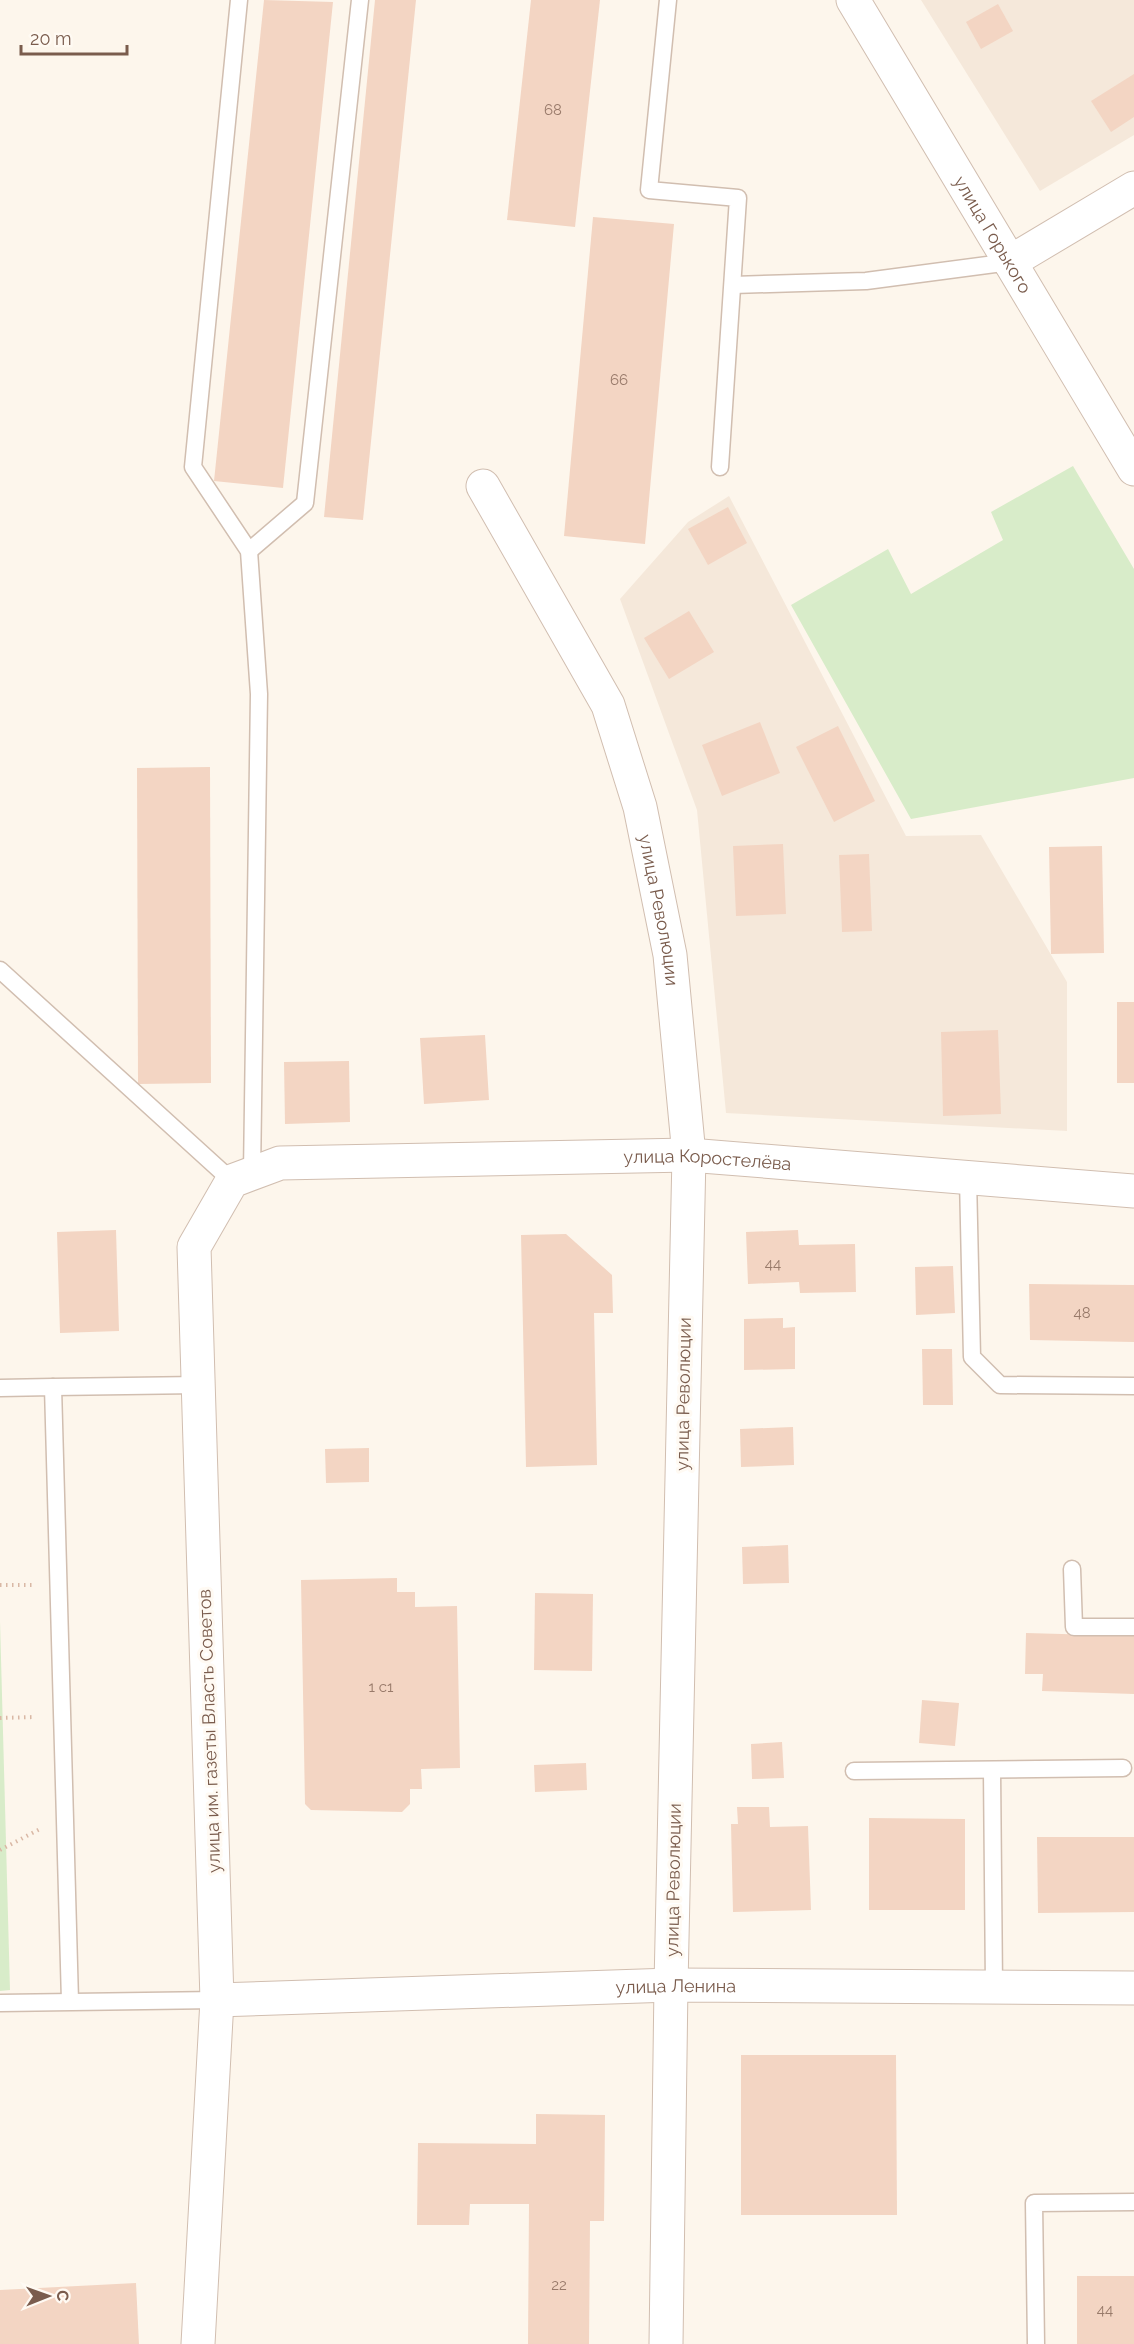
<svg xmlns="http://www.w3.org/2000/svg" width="1134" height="2344" font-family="Raleway,sans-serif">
  <rect width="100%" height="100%" fill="#fdf6ec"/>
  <g fill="#f5e8da">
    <path d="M 921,0 L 1134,0 L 1134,135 L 1040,191 Z"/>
    <path d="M 729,496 L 906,836 L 981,835 L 1067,982 L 1067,1131 L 726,1113 L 697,810 L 620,599 L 688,522 Z"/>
  </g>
  <g fill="#d8ecc9">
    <path d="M 1073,466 L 1134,569 L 1134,778 L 911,819 L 791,605 L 888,549 L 911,594 L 1003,540 L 991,512 Z"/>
    <path d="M 0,1621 L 10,1990 L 0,1991 Z"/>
  </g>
  <g fill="#f3d5c3">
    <path d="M 264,0 L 333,2 L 283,488 L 214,481 Z"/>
    <path d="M 375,0 L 416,0 L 363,520 L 324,517 Z"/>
    <path d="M 531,0 L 600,0 L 575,227 L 507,220 Z"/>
    <path d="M 998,4 L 1013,31 L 981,49 L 966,22 Z"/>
    <path d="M 1134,74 L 1134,117 L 1111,132 L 1091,101 Z"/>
    <path d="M 593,217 L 674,224 L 645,544 L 564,536 Z"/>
    <path d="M 728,507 L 747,543 L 708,565 L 688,529 Z"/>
    <path d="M 689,611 L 714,652 L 669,679 L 644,638 Z"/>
    <path d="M 760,722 L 780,773 L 722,796 L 702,745 Z"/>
    <path d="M 838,726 L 875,801 L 834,822 L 796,747 Z"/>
    <path d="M 210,767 L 211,1083 L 138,1084 L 137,768 Z"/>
    <path d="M 783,844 L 786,914 L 736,916 L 733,846 Z"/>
    <path d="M 1102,846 L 1104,953 L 1051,954 L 1049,847 Z"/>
    <path d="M 869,854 L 872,931 L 842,932 L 839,855 Z"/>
    <rect x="1117" y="1002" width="17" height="81"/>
    <path d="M 998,1030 L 1001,1114 L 943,1116 L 941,1032 Z"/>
    <path d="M 485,1035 L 489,1100 L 424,1104 L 420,1038 Z"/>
    <path d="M 349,1061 L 350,1122 L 285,1124 L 284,1062 Z"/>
    <path d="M 116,1230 L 119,1331 L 60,1333 L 57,1232 Z"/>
    <path d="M 798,1230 L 799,1245 L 855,1244 L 856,1292 L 800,1293 L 799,1282 L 748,1284 L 746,1232 Z"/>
    <path d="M 566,1234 L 612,1275 L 613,1313 L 594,1313 L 597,1465 L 526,1467 L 521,1235 Z"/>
    <path d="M 953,1266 L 955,1313 L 916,1315 L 915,1267 Z"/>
    <path d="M 1029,1284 L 1134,1285 L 1134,1342 L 1030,1340 Z"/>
    <path d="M 783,1318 L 783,1328 L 795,1327 L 795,1369 L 744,1370 L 744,1319 Z"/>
    <path d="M 922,1349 L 952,1349 L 953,1405 L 923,1405 Z"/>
    <path d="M 793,1427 L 794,1465 L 741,1467 L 740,1429 Z"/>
    <path d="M 369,1448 L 369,1482 L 326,1483 L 325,1449 Z"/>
    <path d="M 788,1545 L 789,1583 L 743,1584 L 742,1547 Z"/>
    <path d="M 397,1578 L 397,1592 L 415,1592 L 415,1607 L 457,1606 L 460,1768 L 421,1769 L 422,1789 L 410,1789 L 410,1804 L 402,1812 L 311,1810 L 305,1804 L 301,1580 Z"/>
    <path d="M 535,1593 L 593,1594 L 592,1671 L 534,1670 Z"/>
    <path d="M 1026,1633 L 1134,1636 L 1134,1694 L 1042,1691 L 1043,1674 L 1025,1674 Z"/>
    <path d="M 922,1700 L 959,1703 L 955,1746 L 919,1743 Z"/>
    <path d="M 782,1742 L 784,1778 L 752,1779 L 751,1744 Z"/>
    <path d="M 586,1763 L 587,1790 L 535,1792 L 534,1765 Z"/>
    <path d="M 737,1807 L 769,1807 L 770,1827 L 808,1826 L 811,1910 L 733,1912 L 731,1824 L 738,1824 Z"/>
    <path d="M 869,1818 L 965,1819 L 965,1910 L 869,1910 Z"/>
    <path d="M 1037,1837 L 1134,1837 L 1134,1912 L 1038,1913 Z"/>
    <path d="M 741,2055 L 896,2055 L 897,2215 L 741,2215 Z"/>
    <path d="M 536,2114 L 605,2115 L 604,2221 L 590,2221 L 589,2344 L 528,2344 L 529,2204 L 470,2204 L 469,2225 L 417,2225 L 418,2143 L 536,2144 Z"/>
    <rect x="1077" y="2276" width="57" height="68"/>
    <path d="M 136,2283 L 139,2344 L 0,2344 L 0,2290 Z"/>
  </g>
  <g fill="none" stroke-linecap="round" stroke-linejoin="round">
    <g stroke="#d1beb0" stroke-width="19">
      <g id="service">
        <path d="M 239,0 L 193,467 L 249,551 L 259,694 L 252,1173"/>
        <path d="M 668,0 L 649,190 L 738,198 L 720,467"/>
        <path d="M 733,285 L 866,281 L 1010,262"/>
        <path d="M 249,551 L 305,503 L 360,0"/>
        <path d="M 0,970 L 232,1181"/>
        <path d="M 968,1178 L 972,1357 L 1000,1385 L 1134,1386"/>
        <path d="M 53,1387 L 199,1385"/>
        <path d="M 0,1388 L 53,1387 L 70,2001"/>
        <path d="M 1072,1569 L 1074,1627 L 1134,1627"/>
        <path d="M 992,1770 L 994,1987"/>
        <path d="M 854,1771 L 1123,1768"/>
        <path d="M 0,2003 L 217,2000"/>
        <path d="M 1036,2344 L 1034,2203 L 1134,2202"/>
      </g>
    </g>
    <g stroke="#d1beb0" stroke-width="35">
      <g id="minor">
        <path id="s1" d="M 853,0 L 1134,469"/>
        <path d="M 1010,262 L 1134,188"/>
        <path id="s2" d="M 483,486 L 608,705 L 640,807 L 670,955 L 689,1155 L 671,1985 L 666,2344"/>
      </g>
    </g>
    <g stroke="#d1beb0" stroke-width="35">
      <g id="tertiary">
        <path id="s3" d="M 217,2000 L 671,1985 L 1134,1988"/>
        <path id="s4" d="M 198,2344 L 217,2000 L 194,1247 L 232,1181 L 280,1163 L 689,1155 L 1134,1191"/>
      </g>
    </g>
    <g stroke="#d9b8a5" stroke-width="4" stroke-dasharray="1.5 4.5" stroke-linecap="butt">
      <path d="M 0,1585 L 34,1585"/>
      <path d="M 0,1718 L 35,1717"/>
      <path d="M 0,1850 L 40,1829"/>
    </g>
    <use href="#service" stroke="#fff" stroke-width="16"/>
    <use href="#minor" stroke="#fff" stroke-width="33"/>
    <use href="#tertiary" stroke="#fff" stroke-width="33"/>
  </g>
  <g text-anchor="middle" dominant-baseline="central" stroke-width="6" stroke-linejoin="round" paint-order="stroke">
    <g font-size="15" fill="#987a6a">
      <text x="553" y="110">68</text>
      <text x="619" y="380">66</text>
      <text x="773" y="1264">44</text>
      <text x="1082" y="1313">48</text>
      <text x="381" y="1687">1 с1</text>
      <text x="559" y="2285">22</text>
      <text x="1105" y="2310">44</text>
    </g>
    <g font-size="18" fill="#7a5c4d" stroke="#fffaf3">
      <text stroke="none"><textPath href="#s1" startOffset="273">улица Горького</textPath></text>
      <text stroke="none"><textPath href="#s2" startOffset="464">улица Революции</textPath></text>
      <text stroke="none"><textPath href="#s4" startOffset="1653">улица Коростелёва</textPath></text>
      <text transform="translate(683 1394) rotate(-89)">улица Революции</text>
      <text transform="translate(209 1731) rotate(-92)">улица им. газеты Власть Советов</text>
      <text transform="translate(673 1880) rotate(-89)">улица Революции</text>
      <text stroke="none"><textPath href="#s3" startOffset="459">улица Ленина</textPath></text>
    </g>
  </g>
  <g transform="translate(48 2296) rotate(89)" stroke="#fffaf3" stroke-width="4.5" paint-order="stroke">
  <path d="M0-4.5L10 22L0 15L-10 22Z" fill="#7a5c4d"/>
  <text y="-9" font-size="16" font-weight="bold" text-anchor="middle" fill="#7a5c4d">С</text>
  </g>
  <path d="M21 45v9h106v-9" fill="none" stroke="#7a5c4d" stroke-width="3"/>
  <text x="30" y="45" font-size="18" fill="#7a5c4d" stroke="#fffaf3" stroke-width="4.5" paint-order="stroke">20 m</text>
</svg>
